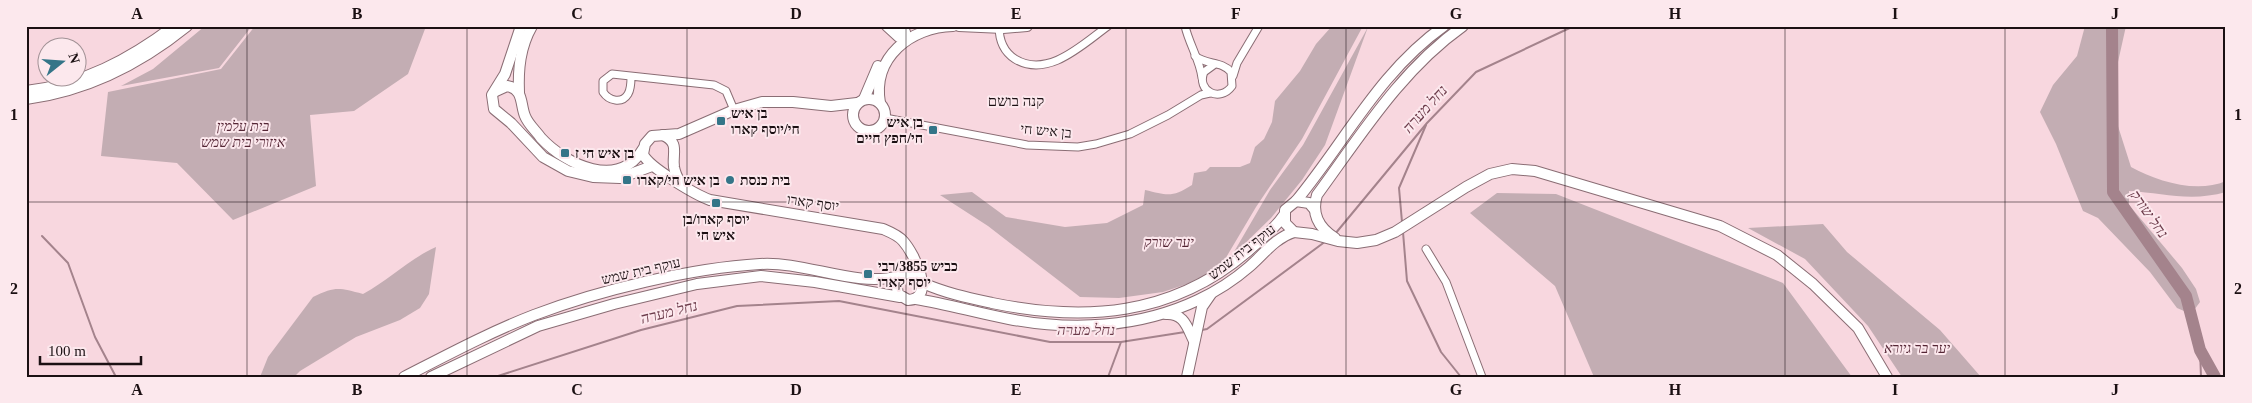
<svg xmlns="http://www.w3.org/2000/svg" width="2252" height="403" font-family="'Times New Roman',Heebo,serif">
  <rect width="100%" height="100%" fill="#f8d7df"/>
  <g fill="#c3adb3">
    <path d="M 205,26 L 252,26 L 219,68 L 121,86 L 153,69 Z"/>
    <path d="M 255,26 L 423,26 L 425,29 L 408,74 L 354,111 L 310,115 L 316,186 L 233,220 L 177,163 L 101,156 L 108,92 L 221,69 Z"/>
    <path d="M 1332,26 L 1363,26 L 1302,139 L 1256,207 L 1221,266 L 1196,281 L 1163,292 L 1119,298 L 1080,297 L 988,226 L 940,195 L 972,192 L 1006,217 L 1065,227 L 1107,223 L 1143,205 L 1145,190 C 1167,195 1172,198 1192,185 L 1194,173 L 1206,171 L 1210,167 L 1240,167 L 1250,163 L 1255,147 L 1264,139 L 1272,122 L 1275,101 L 1300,71 L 1316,44 Z"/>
    <path d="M 2085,26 L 2126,26 L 2118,62 L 2117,123 L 2131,167 C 2157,181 2196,194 2226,181 L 2226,192 C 2191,202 2163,193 2129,191 L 2129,205 L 2182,268 L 2196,289 L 2200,302 L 2191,314 L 2177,308 L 2150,272 L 2098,218 L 2083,211 L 2056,144 L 2040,112 L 2053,85 L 2077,56 Z"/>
    <path d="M 1368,27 L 1325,145 L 1302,180 L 1271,218 L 1231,257 L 1270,190 L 1303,145 Z"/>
    <path d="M 1497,193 L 1556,194 L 1783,283 L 1852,377 L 1594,377 L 1555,286 L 1470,213 Z"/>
    <path d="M 1823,224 L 1847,252 L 1940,330 L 1981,377 L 1902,377 L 1868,326 L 1805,259 L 1748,228 Z"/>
    <path d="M 436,247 L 429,294 L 420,308 L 400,320 L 356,337 L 300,371 L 294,377 L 260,377 L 268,357 L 313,297 C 336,286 339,288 363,294 C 389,280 409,259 436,247 Z"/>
  </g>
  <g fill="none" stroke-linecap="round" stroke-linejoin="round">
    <g stroke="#a4838c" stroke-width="2">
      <path d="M 1402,222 L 1399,188 L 1426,125"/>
      <path d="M 1403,232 L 1407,281 L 1441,352 L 1461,377"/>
      <path d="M 1335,234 L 1427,123 L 1476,72 L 1574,26"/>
      <path d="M 42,236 L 68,263 L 95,337 L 116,377"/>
      <path d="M 1202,330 L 1207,329 L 1326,241"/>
      <path d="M 2200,350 L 2201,377"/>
      <path d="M 495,377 L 641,330 L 737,306 L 839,301 L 1050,342 L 1121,342 L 1185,332"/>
      <path d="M 1108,377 L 1121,342"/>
    </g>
    <path stroke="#a4838c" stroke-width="12" d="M 2112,26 L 2113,192 L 2186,296 L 2200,350 L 2215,377"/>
    <g stroke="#8a6d74" stroke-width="9">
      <g id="street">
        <path d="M 999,26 C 999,40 1004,52 1015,59 C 1048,79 1083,44 1108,26"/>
        <path d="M 1185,26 C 1189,44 1200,60 1202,78"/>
        <path d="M 1195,56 C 1206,65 1222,61 1231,72 L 1232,86 C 1220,103 1196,91 1204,72 L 1215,64"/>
        <path d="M 1233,76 L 1237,63 L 1259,26"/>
        <path d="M 631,77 C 631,82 631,89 628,94 C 622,104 609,101 603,92 L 603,81 L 612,74 L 714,85 L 726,91 L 734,110"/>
        <path d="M 885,118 L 1027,145 L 1078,147 L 1096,144 L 1130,134 L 1168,115 L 1201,95 L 1210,93"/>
        <path d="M 1426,249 L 1446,282 L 1482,377"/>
      </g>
    </g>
    <g stroke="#8a6d74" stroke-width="12">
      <g id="secondary">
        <path d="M 521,26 L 505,74 L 492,95 L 494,109 L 511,123 L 543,157 L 568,171 L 593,177 L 620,178 L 652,166"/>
        <path d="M 887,26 L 899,37 L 906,40"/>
        <path d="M 900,26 L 905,32 L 906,40"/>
        <path d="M 959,26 L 1003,28 L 1027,26"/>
        <path d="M 26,91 C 82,85 130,59 174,26"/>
        <path d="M 496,91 L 507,86 C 524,89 520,104 525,116 C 528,124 536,131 541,138 C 566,165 619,190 643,149"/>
        <path d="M 519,93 C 518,69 520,47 532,26"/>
        <circle cx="869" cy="115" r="16"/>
        <path d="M 26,99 C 86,91 140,64 187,26"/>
        <path d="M 864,99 L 878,66"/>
        <path d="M 857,103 L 831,106 L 793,102 L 762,102 L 734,110 L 679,134 L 652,136 L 645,144 L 643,154 C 648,167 696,195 710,200 L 883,229 C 890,232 898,235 903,241 C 914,253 937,299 908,300 L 898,294 L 896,282 L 902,274 L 914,273 L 921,278"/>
        <path d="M 880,103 C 872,57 911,27 953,26"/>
        <path d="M 663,135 C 680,143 672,153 674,167 C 675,173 677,177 680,182"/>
        <path d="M 1296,201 C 1345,142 1379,72 1444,26"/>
        <path d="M 1315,210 L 1309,203 L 1296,201 L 1285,210 L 1285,223 L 1294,232 L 1312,234 L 1338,241 L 1357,243 L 1376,240 L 1395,232 L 1466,187 L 1490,174 L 1512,169 L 1535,171 L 1720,226 L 1777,255 L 1813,284 L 1858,328 L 1887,377"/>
        <path d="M 1335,238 C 1319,228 1311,214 1317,195 C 1361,135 1401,70 1463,26"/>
        <path d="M 923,283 C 945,293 969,298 992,303 C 1085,322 1172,316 1247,252 C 1260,240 1274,230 1284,215"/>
        <path d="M 916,299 C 947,304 977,313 1009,319 C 1072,331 1139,328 1198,300 C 1217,291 1234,280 1249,267 C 1264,254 1275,238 1294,232"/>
        <path d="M 1166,314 C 1184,313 1187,327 1194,341"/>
        <path d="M 404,377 C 447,355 490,332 534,315 C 600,290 691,268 760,264 C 806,261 855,288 899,276"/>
        <path d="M 431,377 L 538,326 L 614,304 L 697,284 L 761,276 L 815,282 L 900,297"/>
        <path d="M 1187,377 L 1202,307 L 1211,294"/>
      </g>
    </g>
    <use href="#street" stroke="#fff" stroke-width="7"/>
    <use href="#secondary" stroke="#fff" stroke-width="10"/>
  </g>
  <path fill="none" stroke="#1b1013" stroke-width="1" stroke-opacity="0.55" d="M 247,26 L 247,377M 467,26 L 467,377M 687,26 L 687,377M 906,26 L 906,377M 1126,26 L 1126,377M 1346,26 L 1346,377M 1565,26 L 1565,377M 1785,26 L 1785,377M 2005,26 L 2005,377M 26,202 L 2226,202"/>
  <g fill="#347588" stroke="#fce8ed" stroke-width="2">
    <rect x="716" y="116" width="10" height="10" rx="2.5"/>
    <rect x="928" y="125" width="10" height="10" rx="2.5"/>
    <rect x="560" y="148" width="10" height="10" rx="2.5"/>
    <rect x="622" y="175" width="10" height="10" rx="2.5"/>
    <circle cx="730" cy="180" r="5"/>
    <rect x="711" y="198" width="10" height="10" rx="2.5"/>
    <rect x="863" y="269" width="10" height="10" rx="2.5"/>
  </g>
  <g text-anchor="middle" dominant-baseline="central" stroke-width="4" stroke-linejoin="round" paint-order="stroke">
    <g font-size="14" font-weight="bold" fill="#1b1013" stroke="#fce8ed" text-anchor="start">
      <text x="731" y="113">בן איש<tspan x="731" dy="16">חי/יוסף קארו</tspan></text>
      <text x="923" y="122" text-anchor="end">בן איש<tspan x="923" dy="16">חי/חפץ חיים</tspan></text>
      <text x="575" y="153">בן איש חי ז</text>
      <text x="637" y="180">בן איש חי/קארו</text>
      <text x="740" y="180">בית כנסת</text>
      <text x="716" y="219" text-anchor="middle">יוסף קארו/בן<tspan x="716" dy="16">איש חי</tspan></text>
      <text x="878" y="266">כביש 3855/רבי<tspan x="878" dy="16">יוסף קארו</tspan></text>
    </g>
    <g font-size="14" font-style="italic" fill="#542534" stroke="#fce8ed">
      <text x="243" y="126">בית עלמין<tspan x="243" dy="16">איזורי בית שמש</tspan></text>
      <text x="1169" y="242">יער שורק</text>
      <text x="1917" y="348">יער בר גיורא</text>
    </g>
    <g font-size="14" fill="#1b1013" stroke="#fce8ed">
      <text transform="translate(1046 131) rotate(5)">בן איש חי</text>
      <text transform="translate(813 203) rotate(8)">יוסף קארו</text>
      <text transform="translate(1242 252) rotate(-38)">עוקף בית שמש</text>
      <text transform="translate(641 271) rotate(-13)">עוקף בית שמש</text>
    </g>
    <g font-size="15" fill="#1b1013" stroke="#fce8ed">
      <text x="1016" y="101">קנה בושם</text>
    </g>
    <g font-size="15" font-style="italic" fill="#6c3b4a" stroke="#fce8ed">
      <text transform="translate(1425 109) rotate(-48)">נחל מערה</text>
      <text transform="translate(2149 214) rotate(55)">נחל שורק</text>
      <text transform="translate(669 312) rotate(-14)">נחל מערה</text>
      <text x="1086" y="330">נחל מערה</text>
    </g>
  </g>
  <rect width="2252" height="403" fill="none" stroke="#fce8ed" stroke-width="55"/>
  <g transform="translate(62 62) rotate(73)"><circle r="24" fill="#fce8ed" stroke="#a29296"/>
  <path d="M0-4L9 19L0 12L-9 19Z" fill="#347588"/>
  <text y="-8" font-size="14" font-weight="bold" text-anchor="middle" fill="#1b1013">N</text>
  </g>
  <path d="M40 356v8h101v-8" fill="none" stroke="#1b1013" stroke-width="2.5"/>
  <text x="48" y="356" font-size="15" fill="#1b1013" stroke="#fce8ed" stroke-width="4" paint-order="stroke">100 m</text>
  <rect x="28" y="28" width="2196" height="348" fill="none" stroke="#1b1013" stroke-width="2"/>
  <g font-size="16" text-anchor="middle" font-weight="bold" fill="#1b1013">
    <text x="137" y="19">A</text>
    <text x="357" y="19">B</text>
    <text x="577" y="19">C</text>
    <text x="796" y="19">D</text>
    <text x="1016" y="19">E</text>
    <text x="1236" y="19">F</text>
    <text x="1456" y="19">G</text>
    <text x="1675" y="19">H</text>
    <text x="1895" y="19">I</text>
    <text x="2115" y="19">J</text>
    <text x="14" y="120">1</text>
    <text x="2238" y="120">1</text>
    <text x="14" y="294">2</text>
    <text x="2238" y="294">2</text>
    <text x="137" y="395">A</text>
    <text x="357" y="395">B</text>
    <text x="577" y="395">C</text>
    <text x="796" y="395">D</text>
    <text x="1016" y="395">E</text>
    <text x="1236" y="395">F</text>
    <text x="1456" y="395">G</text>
    <text x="1675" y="395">H</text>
    <text x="1895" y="395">I</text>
    <text x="2115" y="395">J</text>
  </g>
</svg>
